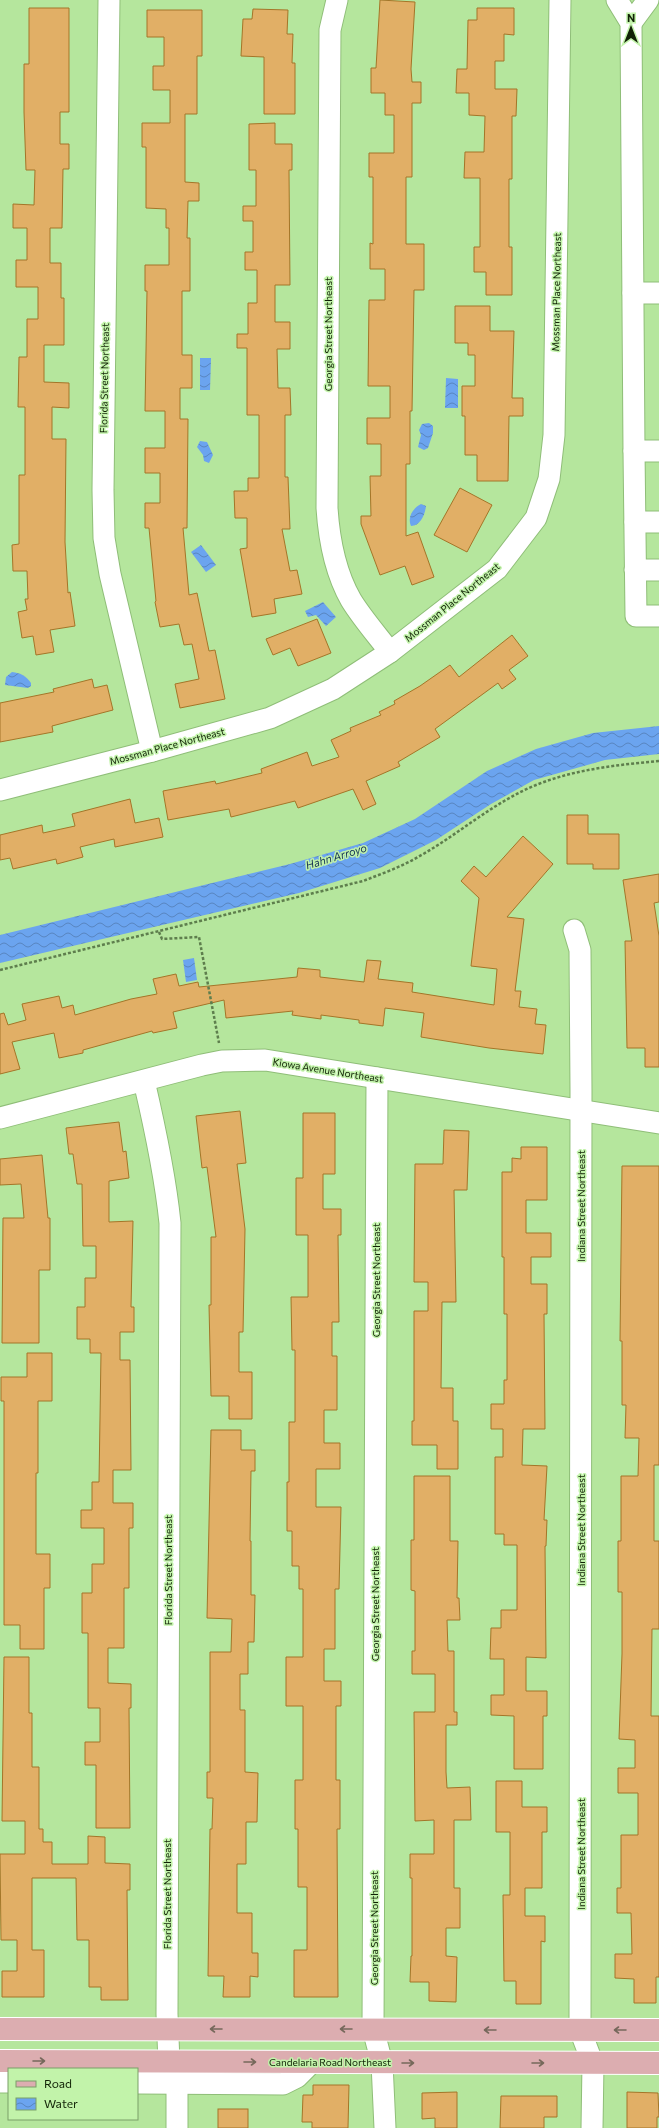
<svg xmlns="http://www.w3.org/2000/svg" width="659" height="2128" font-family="Commissioner,sans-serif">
  <defs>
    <pattern id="water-waves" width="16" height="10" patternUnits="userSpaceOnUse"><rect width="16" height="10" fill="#6ba4ef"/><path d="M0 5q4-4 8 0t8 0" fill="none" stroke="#5785c0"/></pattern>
  </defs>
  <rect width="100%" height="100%" fill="#b5e69d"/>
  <g fill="url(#water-waves)">
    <path d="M 200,358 L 211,358 L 210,390 L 200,390 Z"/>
    <path d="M 446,378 L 458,379 L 458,408 L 445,408 Z"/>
    <path d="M 429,423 L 433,426 L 433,433 L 428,448 L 424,450 L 418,447 L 421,435 L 419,430 L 422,424 Z"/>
    <path d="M 200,441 L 207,442 L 213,455 L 209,463 L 204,461 L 203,455 L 197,447 Z"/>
    <path d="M 421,504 L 426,506 C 425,515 420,526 411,526 C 407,517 413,508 421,504 Z"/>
    <path d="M 201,545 L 216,565 L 206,572 L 191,552 Z"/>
    <path d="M 323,602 L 336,617 L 326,626 L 316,615 L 308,617 L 305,611 Z"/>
    <path d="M 12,672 C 21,673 26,676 31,683 L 31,686 L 28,688 L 5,685 L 6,677 Z"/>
    <path d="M 659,726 L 659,754 L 605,760 L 534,780 L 491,804 L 436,840 L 380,868 L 299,893 L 0,963 L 0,935 L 290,864 L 363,843 L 415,819 L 487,771 L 536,749 L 593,733 Z"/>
    <path d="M 194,958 L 197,980 L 186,982 L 183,960 Z"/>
  </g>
  <g fill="#e1af66" stroke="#a47528">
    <path d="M 380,0 L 415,2 L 411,69 L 412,82 L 421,82 L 421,103 L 412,103 L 412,177 L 406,177 L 406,244 L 424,244 L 424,290 L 414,290 L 412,411 L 410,411 L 410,464 L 406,464 L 406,536 L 418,532 L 434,577 L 412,585 L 405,566 L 380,575 L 361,524 L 361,516 L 371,516 L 370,476 L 381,476 L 381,444 L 367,444 L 367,418 L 390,418 L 390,386 L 368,386 L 369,300 L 385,300 L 385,269 L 370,269 L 370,243 L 373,244 L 373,177 L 369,177 L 369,153 L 394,153 L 394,115 L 385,115 L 385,93 L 371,93 L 371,68 L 376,68 Z"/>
    <path d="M 29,8 L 69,8 L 69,112 L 60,112 L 60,144 L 69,144 L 69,169 L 63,169 L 62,228 L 50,228 L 50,263 L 61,263 L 61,298 L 64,298 L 64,345 L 44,345 L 44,382 L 69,383 L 69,408 L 52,407 L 52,439 L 66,439 L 65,542 L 68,593 L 70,592 L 75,626 L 50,630 L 54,652 L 36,655 L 33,636 L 22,638 L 18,612 L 27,610 L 25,599 L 28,599 L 27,571 L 13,571 L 12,545 L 19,544 L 19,475 L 25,475 L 25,407 L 18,407 L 19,357 L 27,357 L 27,319 L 38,319 L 38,287 L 16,287 L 16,260 L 27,260 L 27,228 L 13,228 L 13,204 L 34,205 L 35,170 L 26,170 L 24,112 L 24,64 L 29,64 Z"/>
    <path d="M 477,8 L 514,8 L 514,35 L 504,34 L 504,61 L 495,61 L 495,89 L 517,89 L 516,116 L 512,116 L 512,179 L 509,179 L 509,247 L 512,247 L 512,295 L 486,295 L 486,272 L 474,272 L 474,247 L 480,247 L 480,178 L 464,178 L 465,152 L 484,152 L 485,116 L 469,115 L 469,93 L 456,93 L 457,69 L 467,69 L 468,20 L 477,20 Z"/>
    <path d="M 253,9 L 288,10 L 287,34 L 293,34 L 292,63 L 295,63 L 295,114 L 264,114 L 264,57 L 241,56 L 243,19 L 252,19 Z"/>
    <path d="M 147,10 L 202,10 L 202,56 L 197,56 L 197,114 L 185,114 L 185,182 L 199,183 L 199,201 L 188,201 L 187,238 L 190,238 L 190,291 L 182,291 L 182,355 L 192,355 L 192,388 L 180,388 L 180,419 L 188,419 L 187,528 L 183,528 L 189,595 L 197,593 L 209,651 L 215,650 L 225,699 L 180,708 L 175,684 L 199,679 L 192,644 L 184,645 L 179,624 L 160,627 L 155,602 L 156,601 L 149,528 L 145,528 L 145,503 L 160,503 L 160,473 L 145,473 L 145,448 L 165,448 L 165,411 L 145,411 L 147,291 L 145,291 L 145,265 L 169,265 L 169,228 L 166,228 L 166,209 L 146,208 L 146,147 L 142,147 L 142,123 L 170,123 L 170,90 L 153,90 L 153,66 L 164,66 L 164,37 L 147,37 Z"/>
    <path d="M 275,123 L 275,144 L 292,144 L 292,170 L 289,170 L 290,285 L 275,285 L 275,322 L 290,322 L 290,349 L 277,349 L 278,388 L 290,388 L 291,415 L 285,415 L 285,477 L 288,477 L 290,529 L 282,529 L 290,571 L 297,570 L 302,594 L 274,599 L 276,613 L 252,617 L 240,549 L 247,548 L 247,518 L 235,518 L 234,491 L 248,491 L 248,478 L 259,478 L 259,415 L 247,415 L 247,348 L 237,348 L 237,334 L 248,334 L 248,303 L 257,303 L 257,270 L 245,270 L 245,252 L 253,252 L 253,221 L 243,221 L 243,206 L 256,206 L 256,170 L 249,170 L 249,124 Z"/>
    <path d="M 455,306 L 490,306 L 490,331 L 514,331 L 512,398 L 523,398 L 523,416 L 509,416 L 508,481 L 477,481 L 477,455 L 465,455 L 465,416 L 462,416 L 462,386 L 475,386 L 475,355 L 468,355 L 468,343 L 455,343 Z"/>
    <path d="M 460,488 L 492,505 L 467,552 L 434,535 Z"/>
    <path d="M 317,619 L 331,653 L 298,666 L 290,648 L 273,655 L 266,639 Z"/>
    <path d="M 512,635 L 528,656 L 509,670 L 516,679 L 502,689 L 498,683 L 435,729 L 440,737 L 398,762 L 400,766 L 366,781 L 376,804 L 363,810 L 353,789 L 298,808 L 295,801 L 231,817 L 229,809 L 168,820 L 163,791 L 215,781 L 216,784 L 262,773 L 261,769 L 307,752 L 312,766 L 339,757 L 331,740 L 351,731 L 350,728 L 381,715 L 379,712 L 395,704 L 394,701 L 420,686 L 450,665 L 459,677 Z"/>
    <path d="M 92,679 L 94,688 L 107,685 L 113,710 L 52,726 L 53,732 L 0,742 L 0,703 L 54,692 L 53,689 Z"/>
    <path d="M 130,799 L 135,823 L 159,818 L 163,837 L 115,847 L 114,839 L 80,847 L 83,857 L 57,864 L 56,859 L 13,869 L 10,858 L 0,860 L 0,835 L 42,825 L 43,833 L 75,826 L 72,814 Z"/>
    <path d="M 567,815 L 588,815 L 588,834 L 619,834 L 619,869 L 593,869 L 593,864 L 567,864 Z"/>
    <path d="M 523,836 L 553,864 L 507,917 L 524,919 L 515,991 L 521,991 L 519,1007 L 537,1009 L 535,1024 L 546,1025 L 543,1054 L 489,1048 L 421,1037 L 424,1013 L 385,1008 L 383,1026 L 359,1023 L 359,1020 L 321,1015 L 321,1019 L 292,1015 L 293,1011 L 226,1018 L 224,1000 L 173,1012 L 177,1028 L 153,1033 L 152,1031 L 83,1050 L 83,1053 L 59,1058 L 54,1033 L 12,1042 L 20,1069 L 0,1074 L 0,1014 L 4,1013 L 8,1025 L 26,1020 L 22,1004 L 59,996 L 62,1008 L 73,1005 L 75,1015 L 131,999 L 157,994 L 153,979 L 176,974 L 179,986 L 198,982 L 199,987 L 297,977 L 298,968 L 320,970 L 320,977 L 364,982 L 367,960 L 381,961 L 378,979 L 413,983 L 412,992 L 494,1005 L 497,969 L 471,966 L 479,898 L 461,881 L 474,866 L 486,877 Z"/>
    <path d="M 659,874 L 659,902 L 654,903 L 659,936 L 659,1067 L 645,1067 L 645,1048 L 627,1048 L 625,941 L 632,941 L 623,880 Z"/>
    <path d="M 240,1111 L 246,1163 L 237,1164 L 245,1229 L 243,1332 L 239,1332 L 239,1372 L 252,1372 L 252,1419 L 229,1419 L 229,1396 L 211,1396 L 209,1305 L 211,1305 L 211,1237 L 216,1237 L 207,1167 L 202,1168 L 196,1116 Z"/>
    <path d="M 303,1113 L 335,1113 L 335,1174 L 323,1174 L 323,1209 L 341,1209 L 341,1235 L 338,1235 L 339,1322 L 332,1322 L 332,1356 L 337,1356 L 337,1410 L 324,1410 L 324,1443 L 340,1443 L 340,1469 L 316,1469 L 316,1507 L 341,1507 L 339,1589 L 335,1589 L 335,1649 L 324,1649 L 324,1681 L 341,1681 L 341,1706 L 336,1706 L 336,1780 L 340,1780 L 340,1829 L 337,1829 L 338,1997 L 294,1997 L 294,1950 L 307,1950 L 307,1887 L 298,1887 L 298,1829 L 295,1829 L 295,1780 L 303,1780 L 303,1706 L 286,1706 L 286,1657 L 303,1657 L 303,1589 L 299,1589 L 299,1566 L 292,1566 L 292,1531 L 287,1531 L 287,1482 L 289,1482 L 289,1422 L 295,1422 L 295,1350 L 292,1350 L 291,1297 L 308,1297 L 308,1235 L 296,1235 L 296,1178 L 303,1178 Z"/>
    <path d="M 119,1122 L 123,1152 L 126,1151 L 129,1178 L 109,1181 L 109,1222 L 133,1221 L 131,1307 L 134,1307 L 134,1332 L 120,1332 L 120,1360 L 130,1360 L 131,1470 L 113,1470 L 113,1503 L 133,1503 L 133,1528 L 129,1528 L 129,1588 L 124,1588 L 124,1648 L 108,1648 L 108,1683 L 131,1684 L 131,1708 L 129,1708 L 130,1828 L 96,1828 L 96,1765 L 85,1765 L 85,1742 L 100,1742 L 100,1708 L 88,1708 L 88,1633 L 82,1633 L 82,1593 L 92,1593 L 92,1564 L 104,1564 L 104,1528 L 81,1528 L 81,1510 L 92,1510 L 92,1482 L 99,1482 L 101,1353 L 90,1353 L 90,1339 L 77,1339 L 77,1307 L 85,1307 L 85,1278 L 96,1278 L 96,1246 L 83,1246 L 82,1184 L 77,1184 L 73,1154 L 69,1154 L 66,1128 Z"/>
    <path d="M 444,1130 L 469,1131 L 467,1190 L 454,1190 L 456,1302 L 442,1302 L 441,1388 L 453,1388 L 453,1421 L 458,1421 L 458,1469 L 437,1469 L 437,1445 L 412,1445 L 412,1421 L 414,1421 L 414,1311 L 428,1311 L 428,1282 L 414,1282 L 415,1164 L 443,1164 Z"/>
    <path d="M 521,1147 L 547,1147 L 547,1200 L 526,1200 L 526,1233 L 551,1233 L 551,1257 L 531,1257 L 531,1284 L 547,1284 L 547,1314 L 544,1314 L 545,1429 L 523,1429 L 522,1465 L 547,1466 L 544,1520 L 547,1520 L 546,1546 L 545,1546 L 546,1658 L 526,1657 L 526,1691 L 547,1691 L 547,1716 L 543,1716 L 543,1769 L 514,1769 L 514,1716 L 491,1715 L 491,1695 L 504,1695 L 504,1659 L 490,1659 L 491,1628 L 501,1628 L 501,1610 L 517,1610 L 517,1545 L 504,1545 L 504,1534 L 495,1534 L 495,1457 L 503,1457 L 503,1429 L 491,1429 L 491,1404 L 504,1404 L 504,1380 L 507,1380 L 507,1314 L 504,1314 L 504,1257 L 502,1257 L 502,1172 L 512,1172 L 512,1158 L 521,1159 Z"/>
    <path d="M 42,1155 L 48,1218 L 50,1218 L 50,1270 L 39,1270 L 39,1343 L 2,1343 L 3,1218 L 24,1218 L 21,1184 L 0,1185 L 0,1159 Z"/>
    <path d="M 622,1166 L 659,1166 L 659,1465 L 654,1465 L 654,1541 L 659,1541 L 659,1629 L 652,1629 L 651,1716 L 659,1716 L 659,1977 L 656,1977 L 656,2003 L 634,2003 L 634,1979 L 615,1978 L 615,1954 L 632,1954 L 631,1913 L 617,1913 L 617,1888 L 621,1888 L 621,1835 L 638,1835 L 638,1793 L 618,1793 L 618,1768 L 635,1768 L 635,1740 L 619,1739 L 622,1654 L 622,1592 L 618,1592 L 618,1541 L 621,1541 L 621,1476 L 638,1476 L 639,1438 L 625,1438 L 626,1405 L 622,1405 L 622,1341 L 620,1341 Z"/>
    <path d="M 27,1353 L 52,1353 L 52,1401 L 38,1401 L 38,1473 L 36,1473 L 36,1554 L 50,1554 L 50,1588 L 44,1588 L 44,1649 L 20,1649 L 20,1625 L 4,1625 L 4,1401 L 1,1401 L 1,1377 L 27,1377 Z"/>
    <path d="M 211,1430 L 241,1430 L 241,1450 L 255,1450 L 255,1471 L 251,1471 L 250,1541 L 251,1541 L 251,1595 L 255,1595 L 254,1642 L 248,1642 L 248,1674 L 240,1674 L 240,1710 L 245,1710 L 245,1772 L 258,1773 L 257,1822 L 246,1822 L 246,1864 L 237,1864 L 237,1913 L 252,1913 L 252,1953 L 258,1953 L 258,1977 L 250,1976 L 250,1997 L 223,1997 L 224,1976 L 208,1976 L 210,1829 L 212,1829 L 213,1798 L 207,1798 L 207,1772 L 210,1772 L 210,1652 L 231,1652 L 232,1619 L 207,1618 Z"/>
    <path d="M 414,1476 L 450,1476 L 450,1541 L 458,1541 L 457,1598 L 459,1598 L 460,1620 L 447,1620 L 448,1651 L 454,1651 L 454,1712 L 457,1712 L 457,1725 L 446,1725 L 446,1772 L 447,1788 L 470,1787 L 471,1820 L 454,1820 L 454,1888 L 460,1888 L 460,1928 L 446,1928 L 446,1956 L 457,1957 L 456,2002 L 429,2001 L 429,1982 L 410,1982 L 411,1956 L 412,1956 L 412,1878 L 410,1878 L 410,1854 L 434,1854 L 434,1820 L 415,1821 L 414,1712 L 435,1712 L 435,1674 L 412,1674 L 412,1651 L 415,1651 L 415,1591 L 411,1590 L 411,1540 L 414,1540 Z"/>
    <path d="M 4,1657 L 29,1657 L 29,1713 L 32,1713 L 32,1767 L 39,1767 L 39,1829 L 43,1829 L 43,1842 L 52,1842 L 52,1864 L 88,1864 L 88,1836 L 105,1837 L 105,1863 L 130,1864 L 130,1890 L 127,1890 L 128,2000 L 101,2000 L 101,1987 L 89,1987 L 89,1940 L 77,1940 L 76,1878 L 32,1878 L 32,1950 L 44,1950 L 44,1997 L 2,1997 L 2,1971 L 17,1971 L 17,1940 L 1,1940 L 0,1854 L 25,1854 L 25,1821 L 2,1821 Z"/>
    <path d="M 496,1781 L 522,1781 L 522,1807 L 547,1807 L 547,1832 L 542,1832 L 542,1888 L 525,1888 L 525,1916 L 545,1916 L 545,1942 L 541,1941 L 541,2004 L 516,2004 L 516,1981 L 504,1981 L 503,1895 L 510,1895 L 510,1832 L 496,1832 Z"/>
    <path d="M 313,2085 L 349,2085 L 348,2128 L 312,2128 L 312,2122 L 302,2122 L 303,2095 L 313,2095 Z"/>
    <path d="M 457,2092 L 457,2128 L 435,2128 L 435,2118 L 422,2119 L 422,2093 Z"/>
    <path d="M 627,2092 L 658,2093 L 659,2117 L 657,2117 L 657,2128 L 627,2128 Z"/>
    <path d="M 501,2096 L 557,2096 L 557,2117 L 544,2117 L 544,2128 L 500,2128 Z"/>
    <rect x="218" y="2109" width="30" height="19"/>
  </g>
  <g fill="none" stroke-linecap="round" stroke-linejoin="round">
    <g stroke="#8fbe78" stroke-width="23">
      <g id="minor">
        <path d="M 109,0 L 103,490 L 104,538 L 110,574 L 152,751"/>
        <path d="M 337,0 L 330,30 L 327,508 C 329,539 335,572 351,600 C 362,618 377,635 390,652"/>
        <path d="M 617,0 L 631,23 L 634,451 L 659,451"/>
        <path d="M 631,23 L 648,0"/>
        <path d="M 633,293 L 659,293"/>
        <path d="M 634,451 L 636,616 L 659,616"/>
        <path d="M 635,522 L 659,522"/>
        <path d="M 635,570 L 659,570"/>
        <path d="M 0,790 L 152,751 L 270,718 L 333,689 L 390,652 L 497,569 L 536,518 L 549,479 L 554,435 L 560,0"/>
        <path d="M 574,930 L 580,950 L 581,1091 L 580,2030 L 593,2064 L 592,2128"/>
        <path d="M 377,1078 L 373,2029 L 382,2063 L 385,2128"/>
        <path d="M 144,1081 C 155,1128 165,1174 170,1223 L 167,2014 L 169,2062"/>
        <path d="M 0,1118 L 202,1065 L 222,1061 L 265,1060 L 659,1123"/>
        <path d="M 0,2082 L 9,2082"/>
        <path d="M 137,2083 L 283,2084 L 297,2077 L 312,2062"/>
        <path d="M 177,2083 L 177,2128"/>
      </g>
    </g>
    <g stroke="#fff" stroke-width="24">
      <g id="major">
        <path d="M 0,2029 L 659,2030"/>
        <path d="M 0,2061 L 659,2063"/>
      </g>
    </g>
    <g stroke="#5e7e4d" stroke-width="2.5" stroke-dasharray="3 2" stroke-linecap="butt">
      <path d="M 159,932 L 162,939 L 199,937 L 219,1043"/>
      <path d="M 0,970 L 363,881 C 381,874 401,867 418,857 C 456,836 489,806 529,788 C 569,770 615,765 659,761"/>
    </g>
    <use href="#minor" stroke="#fff" stroke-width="21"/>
    <use href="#major" stroke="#dcadb0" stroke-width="22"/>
  </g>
  <defs><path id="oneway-shaft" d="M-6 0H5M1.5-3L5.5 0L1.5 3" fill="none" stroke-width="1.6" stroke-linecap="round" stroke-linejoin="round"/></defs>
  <g stroke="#76685b">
    <use href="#oneway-shaft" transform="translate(216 2029) rotate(-180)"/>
    <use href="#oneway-shaft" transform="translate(346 2029) rotate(-180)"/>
    <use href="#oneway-shaft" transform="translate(490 2030) rotate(-180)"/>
    <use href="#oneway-shaft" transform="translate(620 2030) rotate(-180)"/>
    <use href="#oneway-shaft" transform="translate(39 2061)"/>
    <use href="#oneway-shaft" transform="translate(250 2062)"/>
    <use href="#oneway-shaft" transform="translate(408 2063)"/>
    <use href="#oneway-shaft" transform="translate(538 2063)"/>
  </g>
  <g text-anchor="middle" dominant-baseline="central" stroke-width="3" stroke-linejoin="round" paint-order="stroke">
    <g font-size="10" fill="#112206" stroke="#c2f3aa">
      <text transform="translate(556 292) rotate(-89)">Mossman Place Northeast</text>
      <text transform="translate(328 334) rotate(-90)">Georgia Street Northeast</text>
      <text transform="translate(104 378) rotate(-89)">Florida Street Northeast</text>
      <text transform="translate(452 602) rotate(-39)">Mossman Place Northeast</text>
      <text transform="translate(167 746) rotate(-15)">Mossman Place Northeast</text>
      <text transform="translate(328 1070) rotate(9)">Kiowa Avenue Northeast</text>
      <text transform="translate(581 1206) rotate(-90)">Indiana Street Northeast</text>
      <text transform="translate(376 1280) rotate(-90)">Georgia Street Northeast</text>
      <text transform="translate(581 1530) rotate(-90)">Indiana Street Northeast</text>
      <text transform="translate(168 1570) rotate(-90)">Florida Street Northeast</text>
      <text transform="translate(375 1604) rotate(-90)">Georgia Street Northeast</text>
      <text transform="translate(581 1854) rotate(-90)">Indiana Street Northeast</text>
      <text transform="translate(167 1894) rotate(-90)">Florida Street Northeast</text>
      <text transform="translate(374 1928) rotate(-90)">Georgia Street Northeast</text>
      <text x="330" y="2062">Candelaria Road Northeast</text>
    </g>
    <g font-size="11" font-style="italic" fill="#143156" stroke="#c2f3aa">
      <text transform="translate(336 856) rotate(-17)">Hahn Arroyo</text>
    </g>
  </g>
  <rect x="8" y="2068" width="130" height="52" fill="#c2f3aa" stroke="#7b9f68"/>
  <rect x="16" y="2081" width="20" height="6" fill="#dcadb0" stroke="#7b9f68"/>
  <text x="44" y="2088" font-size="12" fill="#112206">Road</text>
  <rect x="16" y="2098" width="20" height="12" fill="url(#water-waves)" stroke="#7b9f68"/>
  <text x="44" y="2108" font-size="12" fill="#112206">Water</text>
  <g transform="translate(631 28)" stroke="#c2f3aa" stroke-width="3" paint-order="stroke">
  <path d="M0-3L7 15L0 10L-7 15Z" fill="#112206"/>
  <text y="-6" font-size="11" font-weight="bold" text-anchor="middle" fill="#112206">N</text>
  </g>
</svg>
